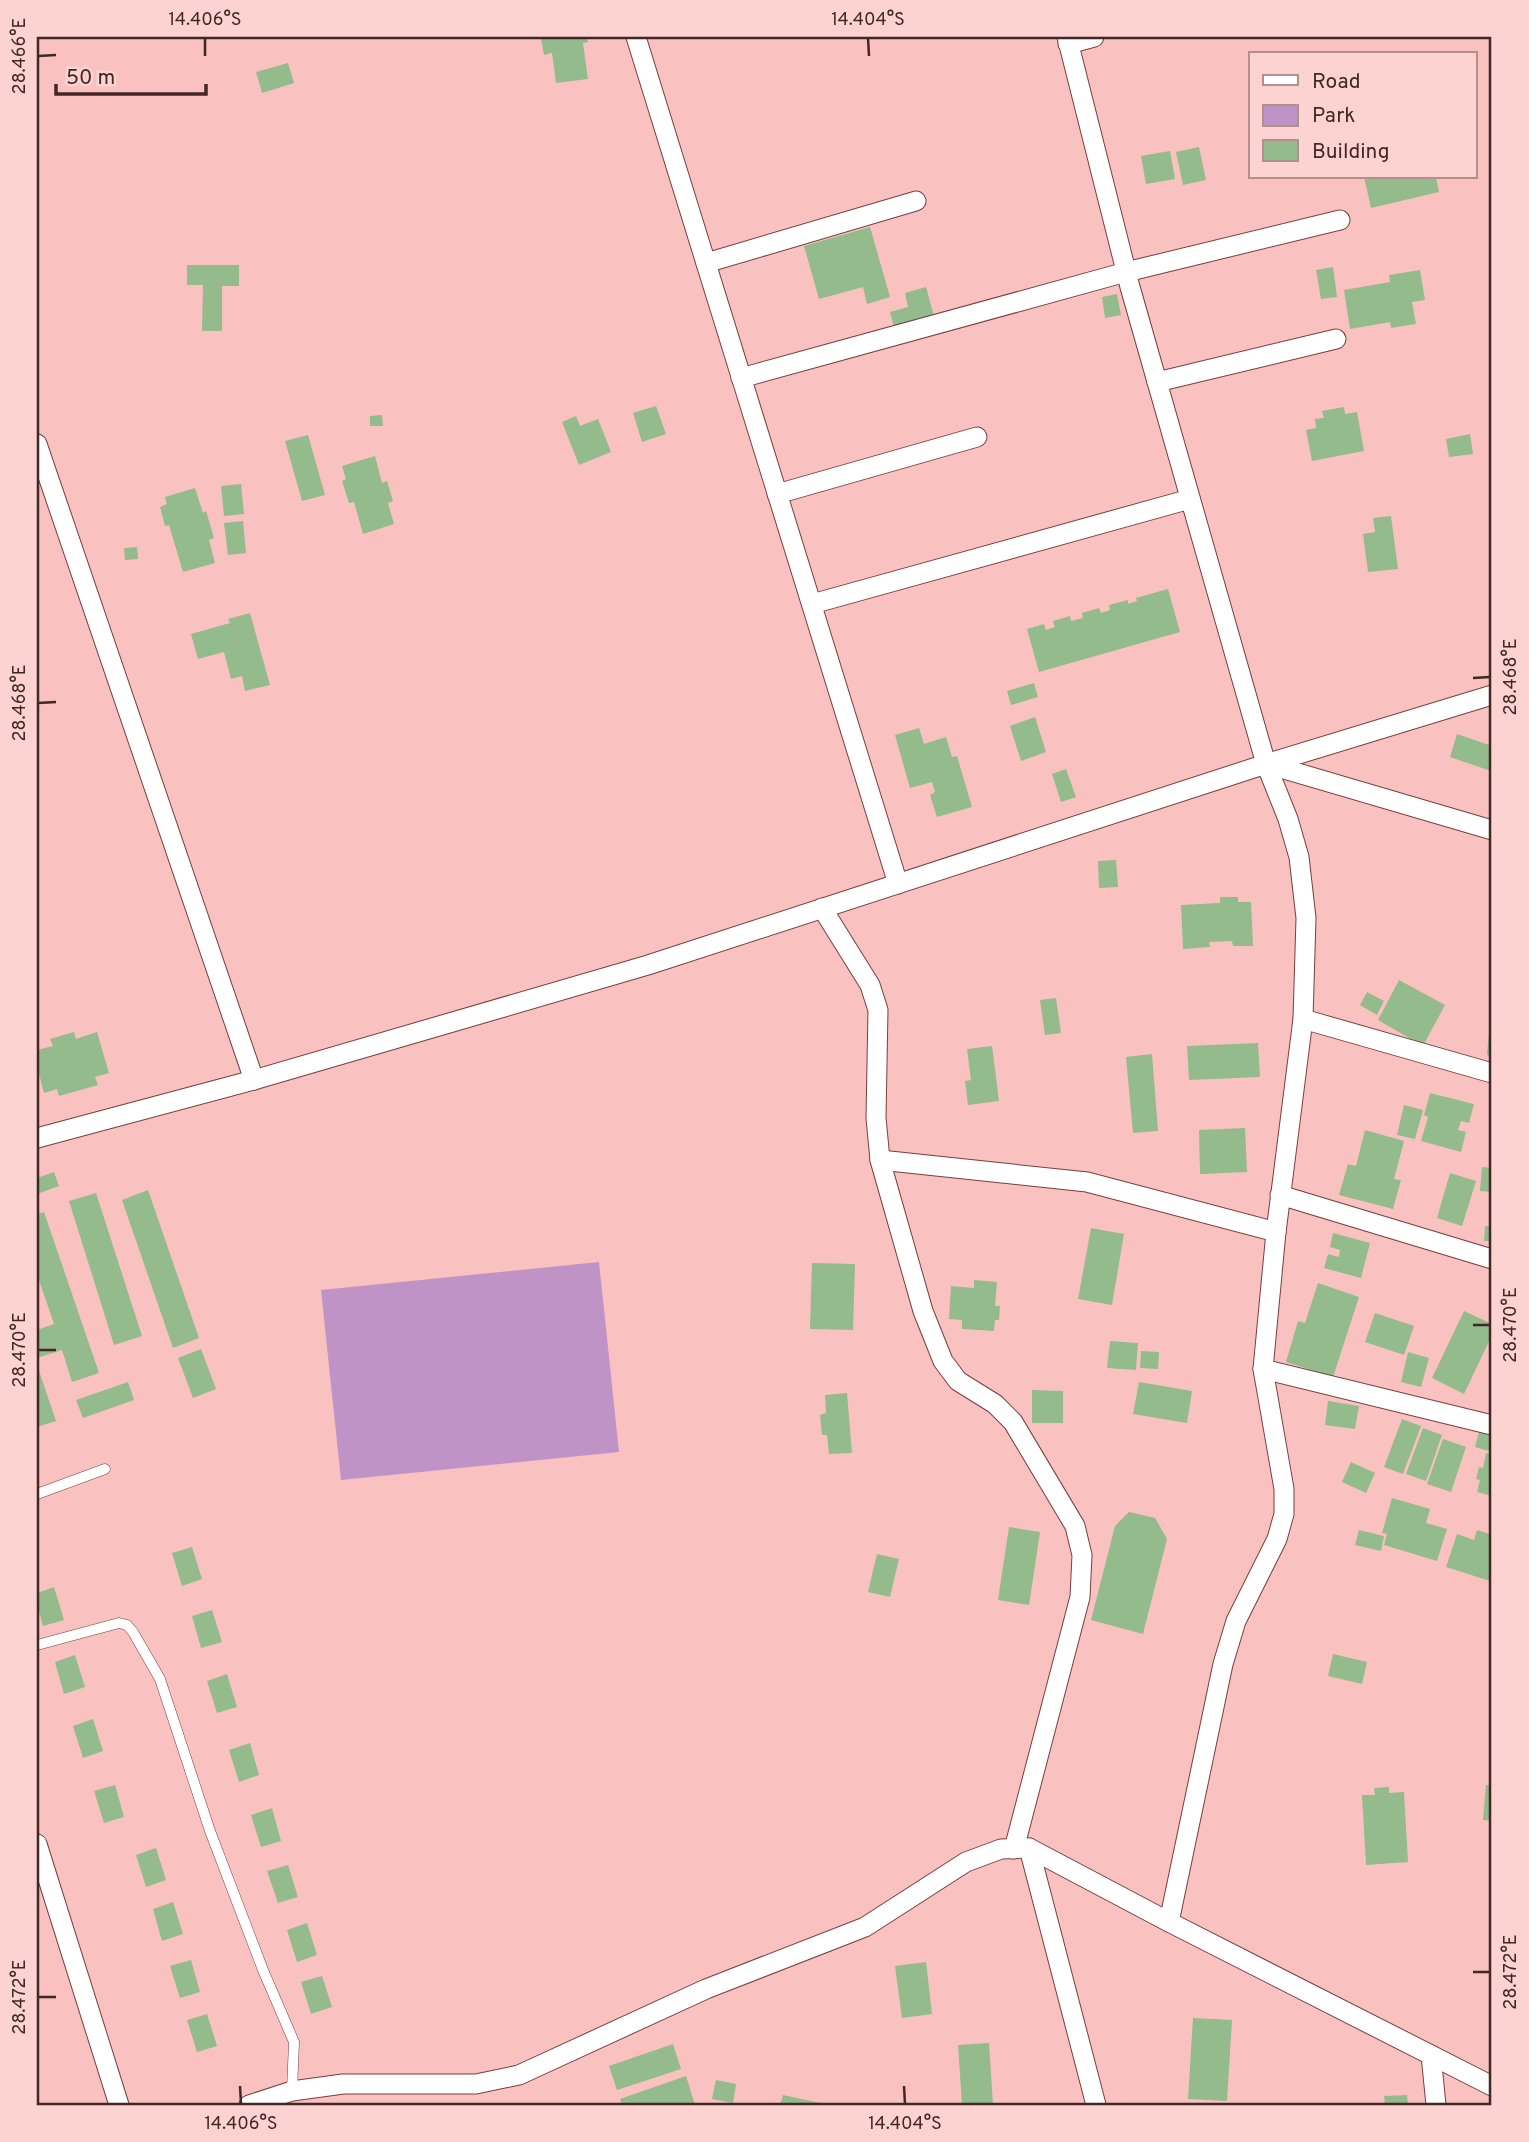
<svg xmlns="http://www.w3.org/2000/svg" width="1529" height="2142" font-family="Overpass,sans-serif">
  <rect width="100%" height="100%" fill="#f9c2c0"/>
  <path fill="#bf93c6" d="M 599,1262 L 619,1452 L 341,1480 L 321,1290 Z"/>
  <g fill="#93bb8c">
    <path d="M 547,37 L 587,37 L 588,42 L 583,43 L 588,79 L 556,83 L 552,53 L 544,55 L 541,39 Z"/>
    <path d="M 288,63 L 294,83 L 262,93 L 256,72 Z"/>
    <path d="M 1199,147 L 1206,180 L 1183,185 L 1176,152 Z"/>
    <path d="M 1170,151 L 1175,179 L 1146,184 L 1141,156 Z"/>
    <path d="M 1364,177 L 1436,177 L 1439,192 L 1371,208 Z"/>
    <path d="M 870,227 L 890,297 L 867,304 L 863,287 L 819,299 L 804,246 Z"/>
    <path d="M 187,265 L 239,265 L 239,286 L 222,286 L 222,331 L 202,331 L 203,285 L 187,285 Z"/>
    <path d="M 1333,267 L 1337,297 L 1321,299 L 1316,270 Z"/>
    <path d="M 1420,270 L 1425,300 L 1412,302 L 1416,324 L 1391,328 L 1390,322 L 1350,329 L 1344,290 L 1390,282 L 1389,275 Z"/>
    <path d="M 926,287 L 935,320 L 895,331 L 890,312 L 908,307 L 905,293 Z"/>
    <path d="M 1117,294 L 1121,315 L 1105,318 L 1102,297 Z"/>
    <path d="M 656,406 L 666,434 L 642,442 L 633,413 Z"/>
    <path d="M 1344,407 L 1345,414 L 1357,412 L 1364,451 L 1312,461 L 1306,430 L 1316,428 L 1315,419 L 1324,418 L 1322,411 Z"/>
    <path d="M 382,415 L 383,426 L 370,426 L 370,416 Z"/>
    <path d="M 576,416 L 580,426 L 598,419 L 611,452 L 579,465 L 562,422 Z"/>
    <path d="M 1470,434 L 1473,454 L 1449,457 L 1446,439 Z"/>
    <path d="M 308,435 L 325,495 L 302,501 L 285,441 Z"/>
    <path d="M 375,456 L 382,483 L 387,481 L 393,501 L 388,503 L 394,524 L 363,534 L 354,502 L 349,503 L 342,481 L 346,479 L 342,466 Z"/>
    <path d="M 241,484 L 244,514 L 224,516 L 221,486 Z"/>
    <path d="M 195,488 L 203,513 L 206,511 L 214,538 L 209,540 L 215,563 L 183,572 L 169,525 L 165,526 L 160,507 L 167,504 L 165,497 Z"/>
    <path d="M 1391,516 L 1398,569 L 1368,572 L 1363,534 L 1375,532 L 1373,518 Z"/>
    <path d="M 243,521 L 246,553 L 228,555 L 224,523 Z"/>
    <path d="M 137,547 L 138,559 L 125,560 L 124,548 Z"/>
    <path d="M 1168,589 L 1180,632 L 1039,672 L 1027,629 L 1044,624 L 1046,630 L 1055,627 L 1053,621 L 1070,616 L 1071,621 L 1083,618 L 1082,613 L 1099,608 L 1101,613 L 1110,610 L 1109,605 L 1128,600 L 1128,604 L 1137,601 L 1136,598 Z"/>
    <path d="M 250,613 L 270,685 L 245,691 L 242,676 L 231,679 L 224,652 L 198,659 L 191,634 L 230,623 L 228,619 Z"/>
    <path d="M 1034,683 L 1038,697 L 1011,705 L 1007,691 Z"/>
    <path d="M 1035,717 L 1046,752 L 1021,761 L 1010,726 Z"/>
    <path d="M 919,728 L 924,744 L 946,737 L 952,757 L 957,756 L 972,807 L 937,817 L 930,795 L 935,792 L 932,782 L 910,788 L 895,735 Z"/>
    <path d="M 1457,734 L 1492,746 L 1491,771 L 1450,757 Z"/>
    <path d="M 1066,769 L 1076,797 L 1061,802 L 1052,774 Z"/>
    <path d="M 1116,860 L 1118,887 L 1099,888 L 1098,861 Z"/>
    <path d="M 1220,897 L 1238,897 L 1238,902 L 1251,902 L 1253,946 L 1233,946 L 1232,941 L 1209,942 L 1210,947 L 1183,949 L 1181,905 L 1220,903 Z"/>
    <path d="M 1399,980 L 1445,1005 L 1423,1046 L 1378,1020 Z"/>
    <path d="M 1367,992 L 1384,1001 L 1377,1015 L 1360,1005 Z"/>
    <path d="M 1056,998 L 1061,1033 L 1045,1035 L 1040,1000 Z"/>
    <path d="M 1490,1020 L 1492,1020 L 1492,1056 L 1487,1055 Z"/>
    <path d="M 74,1032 L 76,1039 L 97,1032 L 109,1073 L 95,1077 L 98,1085 L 59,1096 L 57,1089 L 44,1093 L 37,1066 L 37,1050 L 53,1046 L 50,1039 Z"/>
    <path d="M 1258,1043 L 1260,1077 L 1189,1080 L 1187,1046 Z"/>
    <path d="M 992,1046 L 999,1101 L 968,1105 L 965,1081 L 971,1080 L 967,1049 Z"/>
    <path d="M 1152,1054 L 1158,1131 L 1133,1133 L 1126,1057 Z"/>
    <path d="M 1430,1093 L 1474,1104 L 1469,1123 L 1461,1121 L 1458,1130 L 1466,1132 L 1461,1152 L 1421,1141 L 1428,1117 L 1424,1115 Z"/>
    <path d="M 1404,1105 L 1423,1110 L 1415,1139 L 1397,1135 Z"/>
    <path d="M 1245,1128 L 1247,1172 L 1200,1174 L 1199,1130 Z"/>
    <path d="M 1365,1130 L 1404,1141 L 1394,1179 L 1401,1180 L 1393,1209 L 1339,1195 L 1348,1164 L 1356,1166 Z"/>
    <path d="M 1482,1167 L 1492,1168 L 1492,1192 L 1480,1191 Z"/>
    <path d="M 54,1172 L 59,1186 L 37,1194 L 37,1178 Z"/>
    <path d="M 1450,1173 L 1476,1181 L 1462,1226 L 1437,1218 Z"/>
    <path d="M 148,1190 L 199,1338 L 173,1348 L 122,1200 Z"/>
    <path d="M 96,1193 L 142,1336 L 114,1345 L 69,1201 Z"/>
    <path d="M 44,1212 L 99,1373 L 72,1382 L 62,1350 L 37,1358 L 37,1330 L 54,1324 L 37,1274 L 37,1214 Z"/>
    <path d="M 1490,1218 L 1492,1218 L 1492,1241 L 1484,1241 L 1485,1226 L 1490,1226 Z"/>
    <path d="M 1091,1228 L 1124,1234 L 1112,1305 L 1078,1299 Z"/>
    <path d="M 1333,1233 L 1370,1243 L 1361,1278 L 1324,1268 L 1328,1254 L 1339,1257 L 1340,1250 L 1330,1247 Z"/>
    <path d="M 812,1263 L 855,1264 L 853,1330 L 810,1329 Z"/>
    <path d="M 974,1280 L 997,1282 L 995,1306 L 1000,1306 L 999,1320 L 995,1320 L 994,1331 L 962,1329 L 962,1320 L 949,1319 L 951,1286 L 974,1288 Z"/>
    <path d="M 1318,1283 L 1359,1297 L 1333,1377 L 1286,1362 L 1298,1321 L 1305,1323 Z"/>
    <path d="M 1464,1311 L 1492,1324 L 1492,1335 L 1464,1394 L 1432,1378 Z"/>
    <path d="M 1375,1313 L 1414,1326 L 1404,1355 L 1365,1342 Z"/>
    <path d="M 1110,1341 L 1138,1343 L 1136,1370 L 1107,1368 Z"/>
    <path d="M 201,1349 L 216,1389 L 193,1398 L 178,1358 Z"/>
    <path d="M 1141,1351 L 1159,1352 L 1158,1369 L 1140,1368 Z"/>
    <path d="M 1408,1352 L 1429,1358 L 1421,1387 L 1401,1382 Z"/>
    <path d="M 37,1365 L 56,1421 L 37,1427 Z"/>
    <path d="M 128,1382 L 134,1400 L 83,1418 L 76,1400 Z"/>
    <path d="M 1139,1382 L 1192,1391 L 1187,1423 L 1133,1414 Z"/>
    <path d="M 1032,1390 L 1063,1391 L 1063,1423 L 1032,1423 Z"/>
    <path d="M 847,1393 L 852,1453 L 829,1454 L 827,1435 L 822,1435 L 820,1415 L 826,1413 L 825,1395 Z"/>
    <path d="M 1328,1401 L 1359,1406 L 1355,1429 L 1325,1425 Z"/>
    <path d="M 1402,1419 L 1421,1426 L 1403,1474 L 1384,1467 Z"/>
    <path d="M 1423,1428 L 1442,1435 L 1426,1481 L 1406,1474 Z"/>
    <path d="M 1479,1432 L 1492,1436 L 1492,1452 L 1475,1447 Z"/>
    <path d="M 1443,1439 L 1466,1447 L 1451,1492 L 1427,1484 Z"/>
    <path d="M 1486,1453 L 1492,1455 L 1492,1496 L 1477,1492 L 1480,1480 L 1476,1479 L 1479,1467 L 1483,1468 Z"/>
    <path d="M 1351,1462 L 1375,1473 L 1366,1493 L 1342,1482 Z"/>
    <path d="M 1392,1498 L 1430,1509 L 1426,1523 L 1447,1529 L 1437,1561 L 1384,1545 L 1387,1534 L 1382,1533 Z"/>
    <path d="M 1129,1512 L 1155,1518 L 1167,1539 L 1143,1634 L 1091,1620 L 1115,1526 Z"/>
    <path d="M 1009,1527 L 1040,1532 L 1029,1605 L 998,1600 Z"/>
    <path d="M 1359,1530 L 1384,1536 L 1381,1551 L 1355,1545 Z"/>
    <path d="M 1477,1530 L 1492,1535 L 1492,1574 L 1490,1581 L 1446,1567 L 1457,1534 L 1474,1540 Z"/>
    <path d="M 192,1547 L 202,1579 L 182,1586 L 172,1553 Z"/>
    <path d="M 877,1554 L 899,1559 L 890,1597 L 868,1592 Z"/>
    <path d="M 54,1587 L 64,1620 L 43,1626 L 37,1604 L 37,1593 Z"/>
    <path d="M 212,1610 L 222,1642 L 201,1648 L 192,1616 Z"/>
    <path d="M 1333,1654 L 1367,1662 L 1362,1684 L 1328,1676 Z"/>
    <path d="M 75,1655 L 85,1687 L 64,1694 L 55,1662 Z"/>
    <path d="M 227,1674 L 237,1707 L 217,1713 L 207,1681 Z"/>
    <path d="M 93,1719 L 103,1751 L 83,1758 L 73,1726 Z"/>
    <path d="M 250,1743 L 259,1775 L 239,1782 L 229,1750 Z"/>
    <path d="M 115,1785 L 124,1817 L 104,1823 L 94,1791 Z"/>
    <path d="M 1486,1785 L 1492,1785 L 1492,1821 L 1483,1820 Z"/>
    <path d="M 1389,1787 L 1389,1793 L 1404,1792 L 1408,1862 L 1366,1865 L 1362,1795 L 1375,1795 L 1374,1788 Z"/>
    <path d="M 272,1808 L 281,1841 L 261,1847 L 251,1815 Z"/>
    <path d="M 156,1848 L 166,1880 L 146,1887 L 136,1855 Z"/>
    <path d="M 288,1865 L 298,1897 L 278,1903 L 267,1871 Z"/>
    <path d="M 173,1902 L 183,1934 L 162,1941 L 153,1909 Z"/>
    <path d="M 307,1923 L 317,1955 L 297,1962 L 287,1930 Z"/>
    <path d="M 191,1960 L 200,1992 L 180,1998 L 170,1966 Z"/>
    <path d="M 926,1962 L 932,2014 L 902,2018 L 895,1966 Z"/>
    <path d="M 322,1976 L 332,2007 L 311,2014 L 301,1982 Z"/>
    <path d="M 207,2014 L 217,2046 L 197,2052 L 187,2020 Z"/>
    <path d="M 1193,2018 L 1232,2020 L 1227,2101 L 1188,2099 Z"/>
    <path d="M 989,2043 L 993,2105 L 962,2105 L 958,2045 Z"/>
    <path d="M 673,2044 L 681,2069 L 617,2090 L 609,2066 Z"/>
    <path d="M 686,2076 L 695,2105 L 622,2105 L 620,2099 Z"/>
    <path d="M 716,2080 L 736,2084 L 733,2103 L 712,2099 Z"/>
    <path d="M 783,2095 L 825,2104 L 825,2105 L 780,2105 Z"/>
    <path d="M 1407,2095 L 1408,2105 L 1385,2105 L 1384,2096 Z"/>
  </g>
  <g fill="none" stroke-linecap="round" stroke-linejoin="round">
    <g stroke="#773e3e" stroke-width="11">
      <g id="lane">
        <path d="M 37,1494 L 105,1469"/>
        <path d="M 37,1645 L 119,1623 L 127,1625 L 133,1632 L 160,1679 L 210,1831 L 263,1970 L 294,2042 L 292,2091"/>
      </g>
    </g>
    <g stroke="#773e3e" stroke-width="21">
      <g id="street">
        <path d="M 636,37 L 898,884"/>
        <path d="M 1067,37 L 1130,287 L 1266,764 L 1288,819 L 1299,857 L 1306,918 L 1303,1019 L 1276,1232 L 1263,1369 L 1284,1489 L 1284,1514 L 1277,1539 L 1236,1621 L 1223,1664 L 1169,1922"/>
        <path d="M 1068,44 L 1094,37"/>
        <path d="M 706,263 L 916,201"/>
        <path d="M 741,378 L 1126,272 L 1340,220"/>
        <path d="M 1157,382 L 1336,339"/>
        <path d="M 37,444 L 254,1080"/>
        <path d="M 777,494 L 977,437"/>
        <path d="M 812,604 L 1190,499"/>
        <path d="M 1267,764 L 1492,830"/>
        <path d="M 822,908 L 870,985 L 878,1010 L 876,1118 L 880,1160 L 923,1311 L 943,1361 L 958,1381 L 995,1404 L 1013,1422 L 1075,1526 L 1082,1555 L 1080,1597 L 1014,1849"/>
        <path d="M 1303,1019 L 1492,1073"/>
        <path d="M 37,1138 L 254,1080 L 648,965 L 1266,764 L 1492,695"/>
        <path d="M 880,1160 L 1087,1182 L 1276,1232"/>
        <path d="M 1280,1195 L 1492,1259"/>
        <path d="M 1263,1369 L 1492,1425"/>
        <path d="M 37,1844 L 119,2105"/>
        <path d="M 1029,1848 L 1096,2105"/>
        <path d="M 1431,2055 L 1436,2105"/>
        <path d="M 249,2105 L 292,2091 L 343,2084 L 476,2084 L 519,2075 L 706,1989 L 865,1927 L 966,1862 L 1001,1849 L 1029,1848 L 1169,1922 L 1492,2086"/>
      </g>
    </g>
    <use href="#lane" stroke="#fff" stroke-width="10"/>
    <use href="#street" stroke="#fff" stroke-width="19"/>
  </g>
  <path fill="none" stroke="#412726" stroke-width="2.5" d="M 205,38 L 205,56M 868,38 L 869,56M 38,56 L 56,55M 1473,678 L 1490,677M 38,703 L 56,702M 1473,1325 L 1490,1325M 38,1350 L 56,1350M 1473,1972 L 1490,1972M 38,1997 L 56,1997M 240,2086 L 241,2104M 904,2086 L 905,2104"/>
  <rect width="1529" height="2142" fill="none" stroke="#fdd3d1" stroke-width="77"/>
  <rect x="1249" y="52" width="228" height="126" fill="#fdd3d1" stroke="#b28e8d" stroke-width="2"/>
  <rect x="1263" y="75" width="35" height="10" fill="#ffffff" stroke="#b28e8d" stroke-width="2"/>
  <text x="1312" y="88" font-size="21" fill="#412726">Road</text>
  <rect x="1263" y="105" width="35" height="21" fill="#bf93c6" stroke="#b28e8d" stroke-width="2"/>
  <text x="1312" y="122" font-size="21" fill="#412726">Park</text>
  <rect x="1263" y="140" width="35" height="21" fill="#93bb8c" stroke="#b28e8d" stroke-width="2"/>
  <text x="1312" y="158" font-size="21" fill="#412726">Building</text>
  <path d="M56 84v10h150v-10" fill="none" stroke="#412726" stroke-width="3.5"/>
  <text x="66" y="84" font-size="21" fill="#412726" stroke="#fdd3d1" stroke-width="5" paint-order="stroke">50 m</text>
  <rect x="38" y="38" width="1452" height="2066" fill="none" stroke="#412726" stroke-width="2.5"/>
  <g font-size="18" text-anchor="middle" fill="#412726">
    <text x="205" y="25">14.406°S</text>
    <text x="868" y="25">14.404°S</text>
    <text transform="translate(19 56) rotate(-90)" y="6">28.466°E</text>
    <text transform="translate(1510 677) rotate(-90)" y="6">28.468°E</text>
    <text transform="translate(19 703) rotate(-90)" y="6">28.468°E</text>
    <text transform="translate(1510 1325) rotate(-90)" y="6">28.470°E</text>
    <text transform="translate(19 1350) rotate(-90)" y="6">28.470°E</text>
    <text transform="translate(1510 1972) rotate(-90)" y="6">28.472°E</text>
    <text transform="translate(19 1997) rotate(-90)" y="6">28.472°E</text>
    <text x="241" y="2129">14.406°S</text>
    <text x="905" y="2129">14.404°S</text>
  </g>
</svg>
